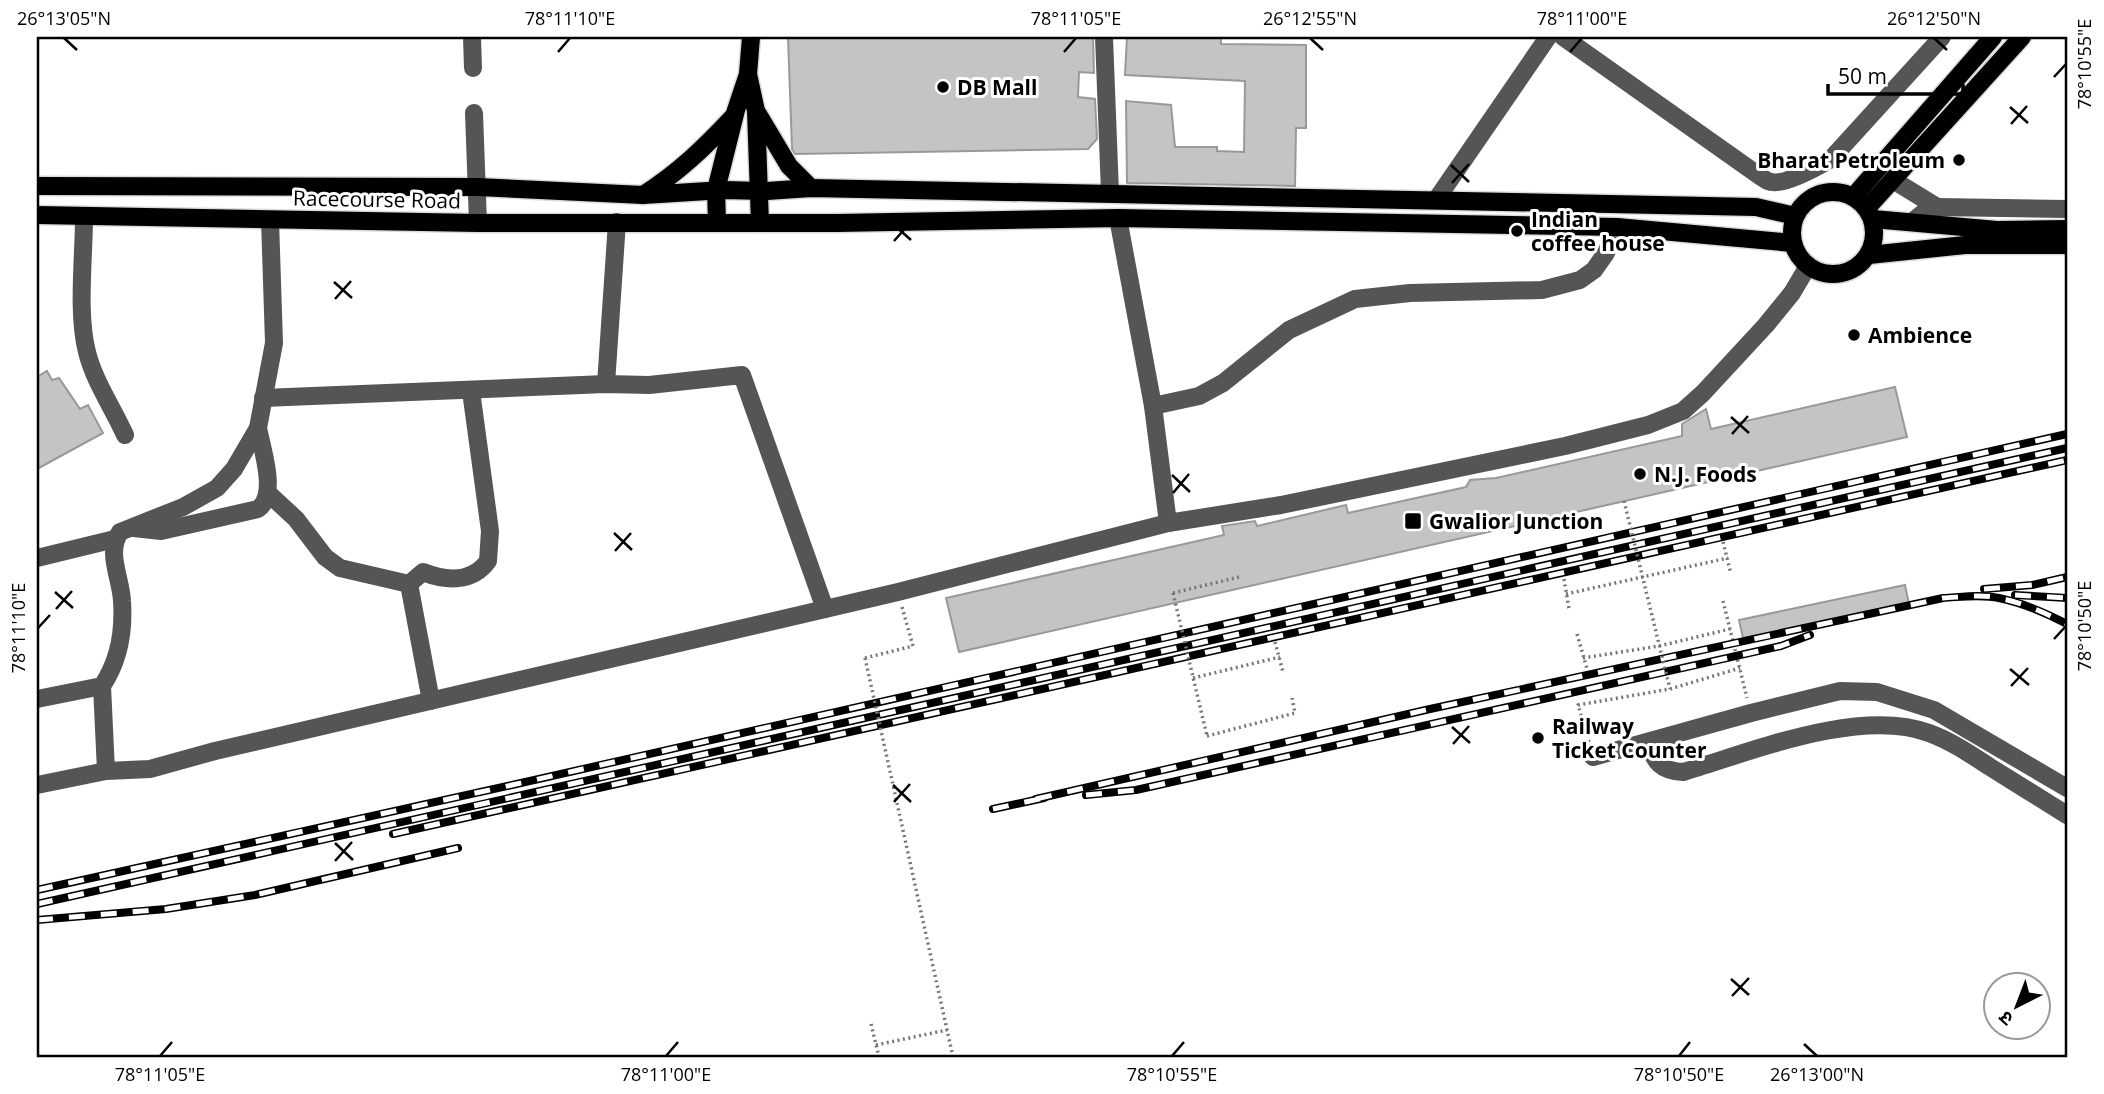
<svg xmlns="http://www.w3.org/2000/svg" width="2104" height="1094" font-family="'Open Sans','Noto Sans Devanagari',sans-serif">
  <rect width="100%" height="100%" fill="#fff"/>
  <g fill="#c4c4c4" stroke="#999" stroke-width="2">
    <path d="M 788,37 L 1093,37 L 1094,73 L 1079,72 L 1078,97 L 1095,99 L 1097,139 L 1088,149 L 795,154 L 792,149 Z"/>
    <path d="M 1127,37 L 1221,37 L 1221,44 L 1306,45 L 1306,128 L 1296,128 L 1295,186 L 1127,183 L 1126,101 L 1171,105 L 1175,147 L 1217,147 L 1217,151 L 1244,152 L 1245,81 L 1125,75 Z"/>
    <path d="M 47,371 L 52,380 L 59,378 L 80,409 L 88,405 L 103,433 L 37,469 L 37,377 Z"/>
    <path d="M 1895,387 L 1907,437 L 959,652 L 946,598 L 1224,535 L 1222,526 L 1255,521 L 1257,526 L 1346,505 L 1348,513 L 1466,487 L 1470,480 L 1496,478 L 1682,436 L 1682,424 L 1706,409 L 1711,429 Z"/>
    <path d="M 1905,585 L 1909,604 L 1743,638 L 1739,620 Z"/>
  </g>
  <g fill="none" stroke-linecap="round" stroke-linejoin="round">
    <g stroke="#dbdbdb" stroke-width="21">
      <g id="major">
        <path d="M 748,74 L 756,111 L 760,223"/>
        <path d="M 758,114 L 789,166 L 811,188"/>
        <path d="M 37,186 L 477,187 L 643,195 L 724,190 L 767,191 L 811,188 L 1756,207 L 1795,216"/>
        <circle cx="1833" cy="233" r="41"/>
        <path d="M 643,195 C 678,173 705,147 733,117"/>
        <path d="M 1854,196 L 1993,37"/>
        <path d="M 1867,208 L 2022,37"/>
        <path d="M 37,215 L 478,223 L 837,223 L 1118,218 L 1617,227 L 1793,243"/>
        <path d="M 1873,219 L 1997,230 L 2067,229"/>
        <path d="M 717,222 L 716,190 L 736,110 L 748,74 L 751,37"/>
        <path d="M 1869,255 L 1965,245 L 2067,245"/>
      </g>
    </g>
    <g stroke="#777" stroke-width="3.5" stroke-dasharray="2 3.5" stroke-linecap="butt">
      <path d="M 1723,542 L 1731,574"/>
      <path d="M 1564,579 L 1569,609"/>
      <path d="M 1173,593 L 1239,577"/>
      <path d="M 1566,594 L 1728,558"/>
      <path d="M 1723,601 L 1747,698"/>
      <path d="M 1577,634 L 1588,672"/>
      <path d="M 1275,642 L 1283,672"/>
      <path d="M 865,658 L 913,646 L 902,607"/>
      <path d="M 1583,658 L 1659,646 L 1730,629"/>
      <path d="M 1193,678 L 1280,657"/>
      <path d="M 1207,736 L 1295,713 L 1292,698"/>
      <path d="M 1589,742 L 1578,705 L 1670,689 L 1740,668"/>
      <path d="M 871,1024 L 879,1057"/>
      <path d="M 876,1045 L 947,1030"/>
    </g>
    <g stroke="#555" stroke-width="18">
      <path d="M 472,37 L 473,68"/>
      <path d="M 1104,37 L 1110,193"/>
      <path d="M 1563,37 L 1761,177 C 1765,179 1768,182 1772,182 C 1786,185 1819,166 1831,159 L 1942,37"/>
      <path d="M 474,113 L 478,223"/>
      <path d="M 1893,180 L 1937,207"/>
      <path d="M 1436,200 L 1548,37"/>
      <path d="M 84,217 C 84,257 77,314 87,352 C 94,381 113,408 125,435"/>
      <path d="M 1118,218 L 1153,406 L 1168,523"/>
      <path d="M 1912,222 L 1923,213 L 1937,207 L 2067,209"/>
      <path d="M 606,384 L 617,222"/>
      <path d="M 263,398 L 606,384 L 649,385 L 742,375 L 825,609"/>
      <path d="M 1153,406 L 1199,396 L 1223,383 L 1289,330 L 1355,299 L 1410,293 L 1542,290 L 1580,280 L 1594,270 L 1606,253 L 1617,227"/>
      <path d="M 268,493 L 296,519 L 325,557 L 340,568 L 409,584"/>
      <path d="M 134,528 L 161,531 L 258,509 C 278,495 262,449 258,428"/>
      <path d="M 37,558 L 115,539"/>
      <path d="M 102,686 L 106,771"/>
      <path d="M 37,699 L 102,686 C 119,661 124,631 122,601 C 121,578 106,553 120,532 L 183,507 L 217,488 L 234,469 L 258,428 L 274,343 L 270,220"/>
      <path d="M 431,701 L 409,584 L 423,572 C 446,581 472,583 488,561 L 490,531 L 471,391"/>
      <path d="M 1648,742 C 1654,762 1661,771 1683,772 C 1751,752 1860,707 1929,733 C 1951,741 1970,754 1990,767 C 2016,783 2041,799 2067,815"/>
      <path d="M 1593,757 L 1751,713 L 1840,691 L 1877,692 L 1934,710 L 2067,788"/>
      <path d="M 37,785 L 106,771 L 150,769 L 215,751 L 898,592 L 1168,523 L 1281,505 L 1565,446 L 1648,425 L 1683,411 L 1703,393 L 1766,325 L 1792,293 L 1808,266"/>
    </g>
    <use href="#major" stroke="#000" stroke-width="18"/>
    <g stroke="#000" stroke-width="8">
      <g id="rail">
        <path d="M 1984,589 L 2032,585 L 2067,577"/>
        <path d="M 2015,595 L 2067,598"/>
        <path d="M 1086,795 L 1136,790 L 1781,646 L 1810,635"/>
        <path d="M 1036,799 L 1430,709 L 1943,598 C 1962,597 1981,594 1999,598 C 2023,603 2046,613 2067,624"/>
        <path d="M 993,809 L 1044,798"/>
        <path d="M 393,834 L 2067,460"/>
        <path d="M 37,890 L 512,785 L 2067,434"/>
        <path d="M 37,904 L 2067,448"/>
        <path d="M 37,920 L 166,909 L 255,895 L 458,848"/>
      </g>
    </g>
    <use href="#rail" stroke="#fff" stroke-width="5" stroke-dasharray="16" stroke-linecap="butt"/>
    <g stroke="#777" stroke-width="3.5" stroke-dasharray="2 3.5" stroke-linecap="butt">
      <path d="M 1624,501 L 1670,689"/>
      <path d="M 1173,593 L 1207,736"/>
      <path d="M 865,658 L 953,1057"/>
    </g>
  </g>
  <path fill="none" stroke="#000" stroke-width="2.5" d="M 64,38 L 77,50M 1310,38 L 1323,50M 1934,38 L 1947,50M 558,52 L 570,38M 1064,52 L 1076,38M 1570,52 L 1582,38M 2054,77 L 2066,64M 2010,107 L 2028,123M 2011,124 L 2027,106M 1451,165 L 1469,182M 1452,183 L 1469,164M 893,224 L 911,240M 894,241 L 910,223M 334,282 L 352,298M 335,299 L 351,281M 1731,417 L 1749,433M 1732,434 L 1748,416M 1172,475 L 1190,492M 1173,493 L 1189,474M 614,533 L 632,550M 615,551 L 631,533M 55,592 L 73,608M 56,609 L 72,591M 38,628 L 50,615M 2054,639 L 2066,626M 2010,669 L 2029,685M 2011,686 L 2028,668M 1452,727 L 1470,743M 1453,744 L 1469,726M 893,785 L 911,802M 894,802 L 910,784M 335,843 L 353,860M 335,861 L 352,842M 1731,979 L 1749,995M 1732,996 L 1749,978M 1804,1044 L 1817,1056M 160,1056 L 172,1042M 666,1056 L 678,1042M 1172,1056 L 1184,1042M 1679,1056 L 1690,1042"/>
  <g fill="#000" stroke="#fff" stroke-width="2.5">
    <circle cx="943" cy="87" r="7"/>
    <circle cx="1959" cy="160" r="7"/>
    <circle cx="1517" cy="231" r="7"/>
    <circle cx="1854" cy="335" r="7"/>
    <circle cx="1640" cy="474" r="7"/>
    <rect x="1404" y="512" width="18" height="18" rx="3.5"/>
    <circle cx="1538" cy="738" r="7"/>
  </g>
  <g text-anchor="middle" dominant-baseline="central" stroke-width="6" stroke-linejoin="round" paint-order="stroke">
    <g font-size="21" font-weight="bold" fill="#000" stroke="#fff" text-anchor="start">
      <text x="957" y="87">DB Mall</text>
      <text x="1945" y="160" text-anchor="end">Bharat Petroleum</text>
      <text x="1531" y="219">Indian<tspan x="1531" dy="24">coffee house</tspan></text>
      <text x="1868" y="335">Ambience</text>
      <text x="1654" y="474">N.J. Foods</text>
      <text x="1429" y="521">Gwalior Junction</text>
      <text x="1552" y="726">Railway<tspan x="1552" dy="24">Ticket Counter</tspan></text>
    </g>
    <g font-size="21" fill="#000" stroke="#fff">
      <text transform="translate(377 199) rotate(1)">Racecourse Road</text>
    </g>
  </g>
  <rect width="2104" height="1094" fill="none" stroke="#ffffff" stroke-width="77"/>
  <g transform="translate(2017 1006) rotate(222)"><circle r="33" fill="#ffffff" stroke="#999999" stroke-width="2"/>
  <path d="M0-5L12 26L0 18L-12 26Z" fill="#000000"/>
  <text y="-10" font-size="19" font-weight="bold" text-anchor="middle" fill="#000000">उ</text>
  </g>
  <path d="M1828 84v10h135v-10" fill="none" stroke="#000000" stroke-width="3.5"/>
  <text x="1838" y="84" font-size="21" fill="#000000" stroke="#ffffff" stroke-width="5" paint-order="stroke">50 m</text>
  <rect x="38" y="38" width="2028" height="1018" fill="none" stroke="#000" stroke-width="2.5"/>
  <g font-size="18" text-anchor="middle" fill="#000">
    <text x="64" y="25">26°13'05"N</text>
    <text x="570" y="25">78°11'10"E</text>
    <text x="1076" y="25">78°11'05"E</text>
    <text x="1310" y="25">26°12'55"N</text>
    <text x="1582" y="25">78°11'00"E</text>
    <text x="1934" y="25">26°12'50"N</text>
    <text transform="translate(2085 64) rotate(-90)" y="6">78°10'55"E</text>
    <text transform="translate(2085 626) rotate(-90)" y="6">78°10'50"E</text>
    <text transform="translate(19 628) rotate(-90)" y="6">78°11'10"E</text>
    <text x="160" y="1081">78°11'05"E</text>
    <text x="666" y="1081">78°11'00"E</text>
    <text x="1172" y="1081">78°10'55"E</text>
    <text x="1679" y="1081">78°10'50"E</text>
    <text x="1817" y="1081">26°13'00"N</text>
  </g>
</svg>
